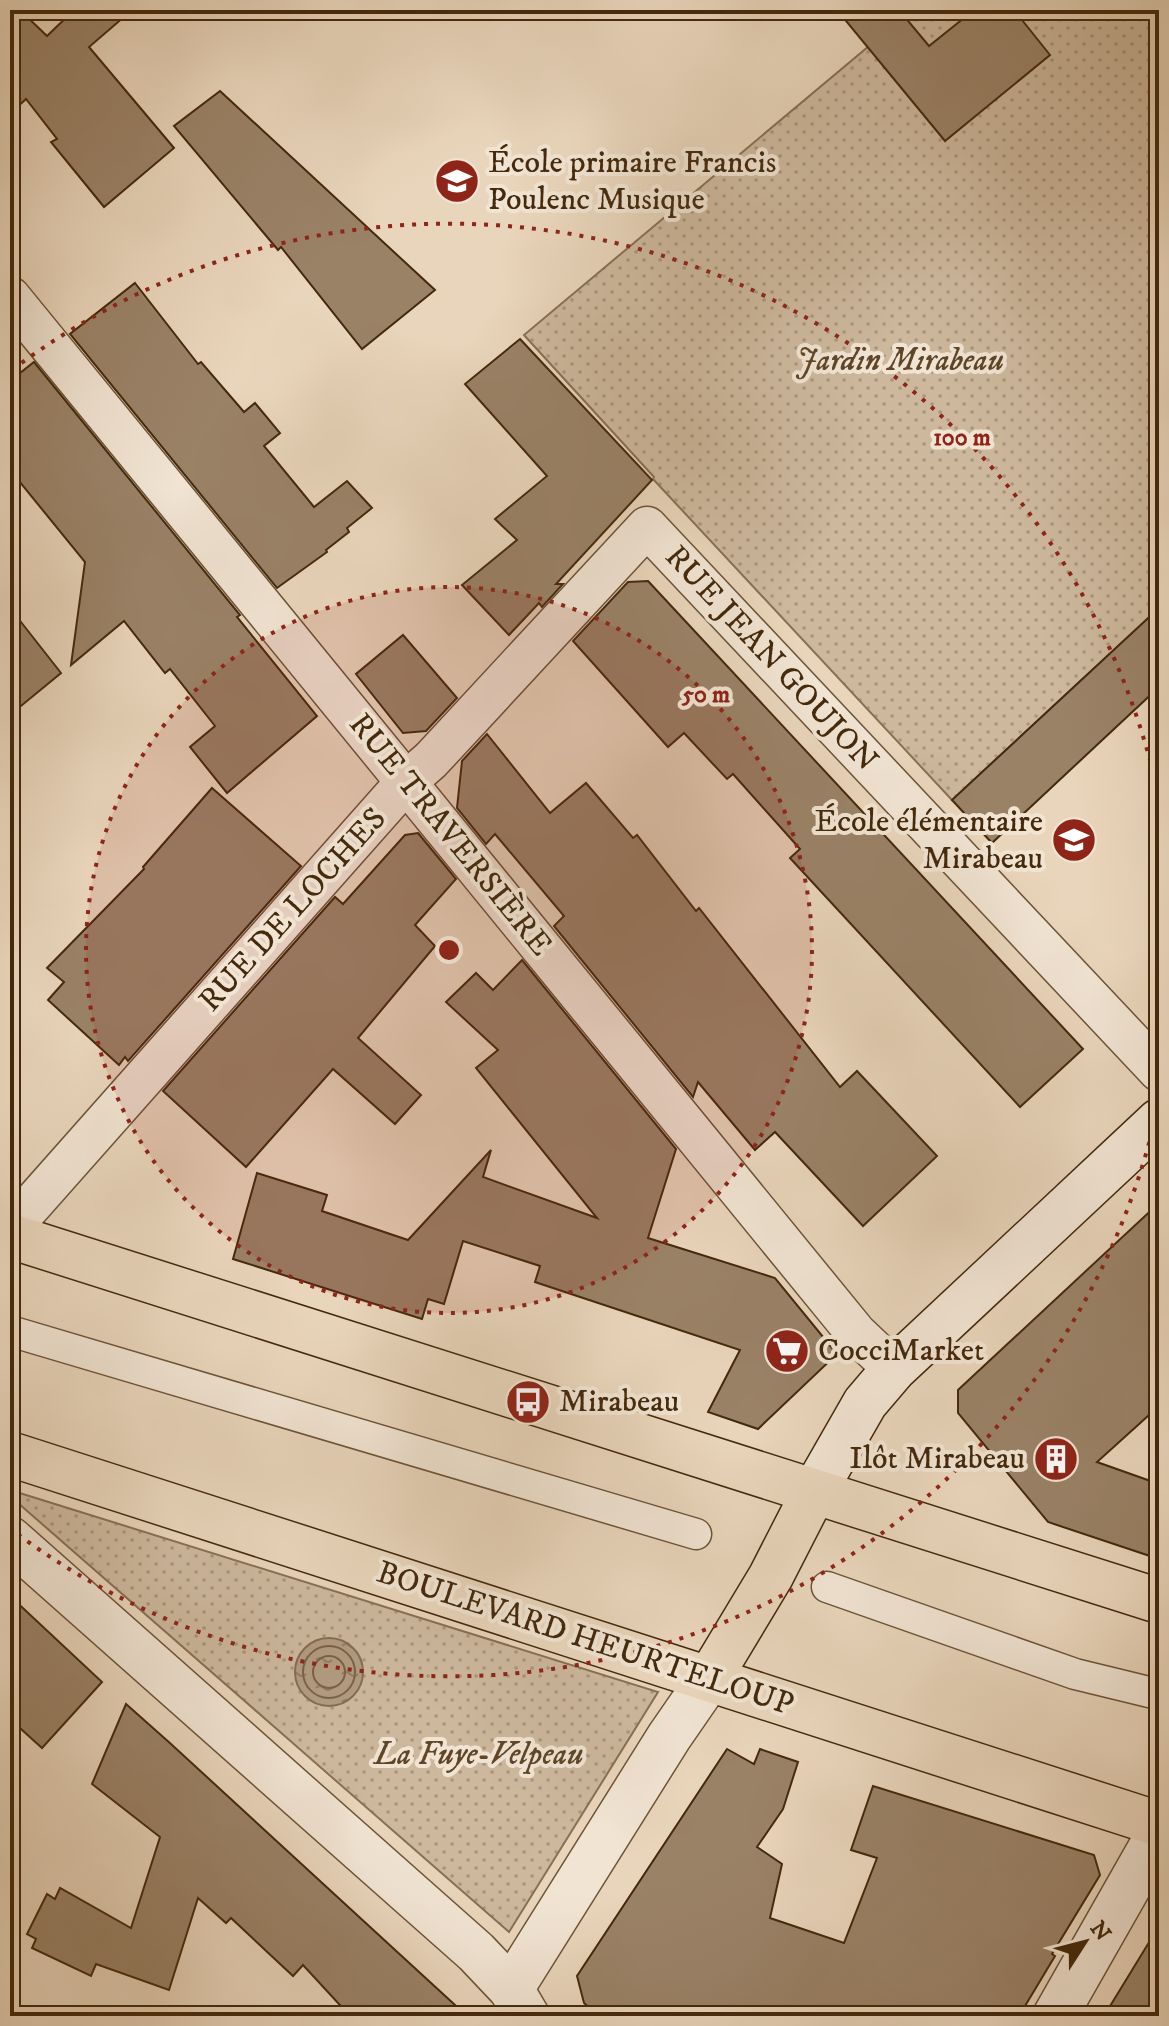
<svg xmlns="http://www.w3.org/2000/svg" width="1169" height="2026" font-family="'IM FELL DW Pica',serif">
  <defs>
    <pattern id="green-dots" width="8" height="8" patternUnits="userSpaceOnUse" patternTransform="scale(2)"><rect width="8" height="8" fill="#cdb89d"/><path d="M2 2h.1M6 6h.1" fill="none" stroke="#a8967e" stroke-width="1.8" stroke-linecap="round"/></pattern>
    <pattern id="water-ripples" width="26" height="14" patternUnits="userSpaceOnUse" patternTransform="scale(2)"><rect width="26" height="14" fill="#b19b80"/><path d="M2 4q2-2 4 0t4 0M15 11q2-2 4 0t4 0" fill="none" stroke="#927e67"/></pattern>
  </defs>
  <rect width="100%" height="100%" fill="#e9d5bb"/>
  <filter id="stains"><feTurbulence type="fractalNoise" baseFrequency=".0025" numOctaves="4"/><feColorMatrix values="0 0 0 0 .2 0 0 0 0 .09 0 0 0 0 .02 0 0 0 .5 -.17"/></filter>
  <radialGradient id="worn" r=".72"><stop offset=".6" stop-color="#630" stop-opacity="0"/><stop offset="1" stop-color="#630" stop-opacity=".3"/></radialGradient>
  <g fill="url(#green-dots)" stroke="#887054" stroke-width="2">
    <path d="M 912,10 L 1155,10 L 1159,15 L 1159,608 L 952,800 L 653,479 L 654,477 L 524,335 Z"/>
    <path d="M 10,1490 L 658,1692 L 509,1932 L 10,1496 Z"/>
  </g>
  <circle fill="url(#water-ripples)" stroke="#856d52" stroke-width="2" cx="329" cy="1672" r="34"/>
  <g fill="none" stroke-linecap="round" stroke-linejoin="round">
    <g stroke="#7a6246" stroke-width="2">
      <circle cx="329" cy="1672" r="26"/>
      <circle cx="329" cy="1672" r="16"/>
    </g>
  </g>
  <g fill="#9a8267" stroke="#44290c" stroke-width="2">
    <path d="M 10,10 L 20,10 L 47,36 L 74,10 L 132,10 L 89,47 L 174,148 L 104,207 L 51,142 L 57,139 L 26,99 L 15,109 L 10,104 Z"/>
    <path d="M 837,10 L 899,10 L 929,46 L 974,10 L 1014,10 L 1050,55 L 945,141 Z"/>
    <path d="M 220,91 L 435,290 L 362,349 L 281,247 L 278,250 L 174,126 Z"/>
    <path d="M 135,283 L 198,364 L 201,362 L 244,412 L 255,403 L 280,433 L 264,446 L 314,507 L 347,481 L 372,508 L 347,528 L 349,532 L 326,550 L 327,552 L 277,588 L 70,334 Z"/>
    <path d="M 520,339 L 652,480 L 556,584 L 563,584 L 542,607 L 539,603 L 509,635 L 462,585 L 517,540 L 495,519 L 547,476 L 465,384 Z"/>
    <path d="M 34,362 L 240,615 L 237,617 L 317,716 L 227,793 L 190,747 L 215,726 L 170,669 L 165,673 L 124,621 L 71,665 L 85,562 L 10,470 L 10,381 Z"/>
    <path d="M 648,581 L 1083,1049 L 1020,1107 L 790,858 L 800,849 L 733,774 L 727,779 L 684,733 L 668,747 L 573,641 L 628,582 Z"/>
    <path d="M 10,608 L 61,673 L 10,715 Z"/>
    <path d="M 1159,608 L 1159,687 L 992,843 L 952,800 Z"/>
    <path d="M 403,635 L 457,698 L 426,731 L 403,733 L 356,674 Z"/>
    <path d="M 487,734 L 550,813 L 586,783 L 633,838 L 637,835 L 696,911 L 699,908 L 840,1087 L 857,1071 L 937,1156 L 863,1226 L 775,1132 L 755,1150 L 698,1082 L 693,1097 L 554,926 L 564,916 L 495,834 L 486,844 L 457,808 L 462,761 Z"/>
    <path d="M 212,788 L 301,866 L 128,1061 L 125,1057 L 119,1065 L 48,1000 L 64,982 L 47,968 L 144,869 L 143,867 Z"/>
    <path d="M 418,833 L 456,879 L 415,925 L 435,946 L 358,1038 L 421,1095 L 395,1124 L 333,1069 L 246,1167 L 163,1091 L 335,897 L 343,904 L 405,835 Z"/>
    <path d="M 522,960 L 676,1149 L 648,1238 L 775,1278 L 837,1354 L 758,1429 L 708,1412 L 740,1350 L 535,1282 L 540,1266 L 463,1241 L 444,1304 L 428,1299 L 422,1319 L 233,1259 L 257,1173 L 327,1195 L 322,1211 L 408,1240 L 491,1150 L 483,1177 L 597,1218 L 476,1068 L 498,1050 L 446,1002 L 476,973 L 493,990 Z"/>
    <path d="M 1159,1203 L 1159,1406 L 1097,1462 L 1159,1484 L 1159,1559 L 1048,1522 L 958,1413 L 958,1390 Z"/>
    <path d="M 10,1596 L 102,1682 L 42,1748 L 10,1719 Z"/>
    <path d="M 126,1704 L 171,1744 L 467,2016 L 350,2016 L 303,1965 L 293,1976 L 231,1918 L 226,1923 L 198,1898 L 169,1990 L 96,1964 L 91,1976 L 32,1948 L 36,1939 L 27,1934 L 47,1894 L 55,1899 L 60,1888 L 131,1928 L 160,1837 L 92,1784 Z"/>
    <path d="M 727,1749 L 754,1764 L 760,1749 L 798,1762 L 783,1809 L 757,1847 L 782,1864 L 770,1918 L 844,1943 L 877,1858 L 851,1850 L 873,1786 L 1094,1855 L 1100,1875 L 1052,1954 L 1055,1956 L 1019,2016 L 599,2016 L 584,2003 L 577,1976 Z"/>
    <path d="M 1159,1926 L 1159,2016 L 1104,2016 Z"/>
  </g>
  <g fill="none" stroke-linecap="round" stroke-linejoin="round">
    <g stroke="#6d5438" stroke-width="33">
      <g id="pedestrian">
        <path d="M 10,1331 L 696,1534"/>
        <path d="M 827,1587 L 1075,1674 L 1153,1693"/>
      </g>
    </g>
    <g stroke="#6d5438" stroke-width="43">
      <g id="minor">
        <path d="M 10,297 L 856,1333 L 894,1369"/>
        <path d="M 10,1229 L 406,782 L 431,760 L 647,527 L 1159,1071"/>
      </g>
    </g>
    <g stroke="#6d5438" stroke-width="47">
      <g id="tertiary">
        <path d="M 10,1539 L 476,1952 L 511,1989 L 527,2016"/>
        <path d="M 511,1989 L 669,1737 L 709,1679"/>
        <path d="M 1055,2016 L 1159,1833"/>
      </g>
    </g>
    <g stroke="#44290c" stroke-width="47">
      <path id="secondary" d="M 814,1492 L 865,1403 L 894,1369 L 1159,1121"/>
    </g>
    <g stroke="#44290c" stroke-width="47">
      <g id="primary">
        <path d="M 10,1236 L 1159,1601"/>
        <path d="M 10,1454 L 1159,1824"/>
        <path d="M 709,1679 L 771,1576 L 814,1492"/>
      </g>
    </g>
    <use href="#pedestrian" stroke="#f1e4d3" stroke-width="30"/>
    <use href="#minor" stroke="#f1e4d3" stroke-width="40"/>
    <use href="#tertiary" stroke="#f1e4d3" stroke-width="44"/>
    <use href="#secondary" stroke="#f1e4d3" stroke-width="44"/>
    <use href="#primary" stroke="#e9d5bb" stroke-width="44"/>
  </g>
  <circle cx="449" cy="950" r="363" fill="#8f2418" fill-opacity=".12"/>
  <g fill="none" stroke="#8f2418" stroke-width="4" stroke-dasharray="4 8">
    <circle cx="449" cy="950" r="363"/>
    <path d="M1158 1107A726 726 0 0 1 12 1530M12 370A726 726 0 0 1 1158 793"/>
  </g>
  <defs>
    <g id="school-disc" transform="scale(2.3)"><circle r="9.5" fill="#8f2418" stroke="#f1e4d3"/><path d="M0-5L7-2L0 1L-7-2ZM-4 1L0 2.5L4 1V4Q0 6-4 4Z" fill="#fff"/></g>
    <g id="supermarket-disc" transform="scale(2.3)"><circle r="9.5" fill="#8f2418" stroke="#f1e4d3"/><path d="M-6-5.5h2.5l.6 2H6L4.5 2H-2.5L-4.4-4H-6ZM-1.5 3.2a1.3 1.3 0 1 0 .1 0ZM3 3.2a1.3 1.3 0 1 0 .1 0Z" fill="#fff"/></g>
    <g id="bus-disc" transform="scale(2.3)"><circle r="9.5" fill="#8f2418" stroke="#f1e4d3"/><path d="M-5-6H5V4H4V6H2V4H-2V6H-4V4H-5ZM-3.5-4V0h7V-4ZM-3.5 1.2v1.5H-2V1.2ZM2 1.2v1.5H3.5V1.2Z" fill="#fff"/></g>
    <g id="building-disc" transform="scale(2.3)"><circle r="9.5" fill="#8f2418" stroke="#f1e4d3"/><path d="M-4-6H4V6H1V3H-1V6H-4ZM-2.5-4.3h1.7v1.8h-1.7ZM.8-4.3h1.7v1.8H.8ZM-2.5-1h1.7V.8h-1.7ZM.8-1h1.7V.8H.8Z" fill="#fff"/></g>
  </defs>
  <g fill-rule="evenodd">
    <use href="#school-disc" x="457" y="181"/>
    <use href="#school-disc" x="1074" y="840"/>
    <use href="#supermarket-disc" x="787" y="1351"/>
    <use href="#bus-disc" x="528" y="1402"/>
    <use href="#building-disc" x="1056" y="1459"/>
  </g>
  <g text-anchor="middle" dominant-baseline="central" stroke-width="8" stroke-linejoin="round" paint-order="stroke">
    <g font-size="32" fill="#44290c" stroke="#f1e4d3" text-anchor="start">
      <text x="488" y="163">École primaire Francis<tspan x="488" dy="37">Poulenc Musique</tspan></text>
      <text x="1043" y="822" text-anchor="end">École élémentaire<tspan x="1043" dy="37">Mirabeau</tspan></text>
      <text x="818" y="1351">CocciMarket</text>
      <text x="559" y="1402">Mirabeau</text>
      <text x="1025" y="1459" text-anchor="end">Ilôt Mirabeau</text>
    </g>
    <g font-size="32" font-style="italic" fill="#5f4629" stroke="#f1e4d3">
      <text x="900" y="361">Jardin Mirabeau</text>
      <text x="479" y="1755">La Fuye-Velpeau</text>
    </g>
    <g font-size="32" fill="#44290c" stroke="#f1e4d3">
      <text transform="translate(771 659) rotate(47)">RUE JEAN GOUJON</text>
      <text transform="translate(450 835) rotate(51)">RUE TRAVERSIÈRE</text>
      <text transform="translate(293 910) rotate(-48)">RUE DE LOCHES</text>
      <text transform="translate(585 1639) rotate(18)">BOULEVARD HEURTELOUP</text>
    </g>
  </g>
  <circle cx="449" cy="950" r="12" fill="#8f2418" stroke="#f1e4d3" stroke-width="4"/>
  <g font-size="24" text-anchor="middle" font-weight="bold" fill="#8f2418" stroke="#f1e4d3" stroke-width="8" stroke-linejoin="round" paint-order="stroke">
    <text x="962" y="445">100 m</text>
    <text x="706" y="702">50 m</text>
  </g>
  <rect width="1169" height="2026" fill="none" stroke="#e9d5bb" stroke-width="40"/>
  <rect x="12" y="12" width="1145" height="2002" fill="none" stroke="#44290c" stroke-width="4"/>
  <rect x="20" y="20" width="1129" height="1986" fill="none" stroke="#44290c" stroke-width="2"/>
  <g transform="translate(1085 1942) rotate(54)" stroke="#f1e4d3" stroke-width="6" paint-order="stroke">
  <path d="M0-6L14 30L0 20L-14 30Z" fill="#44290c"/>
  <text y="-12" font-size="22" font-weight="bold" text-anchor="middle" fill="#44290c">N</text>
  </g>
  <rect width="100%" height="100%" filter="url(#stains)"/>
  <rect width="100%" height="100%" fill="url(#worn)"/>
</svg>
